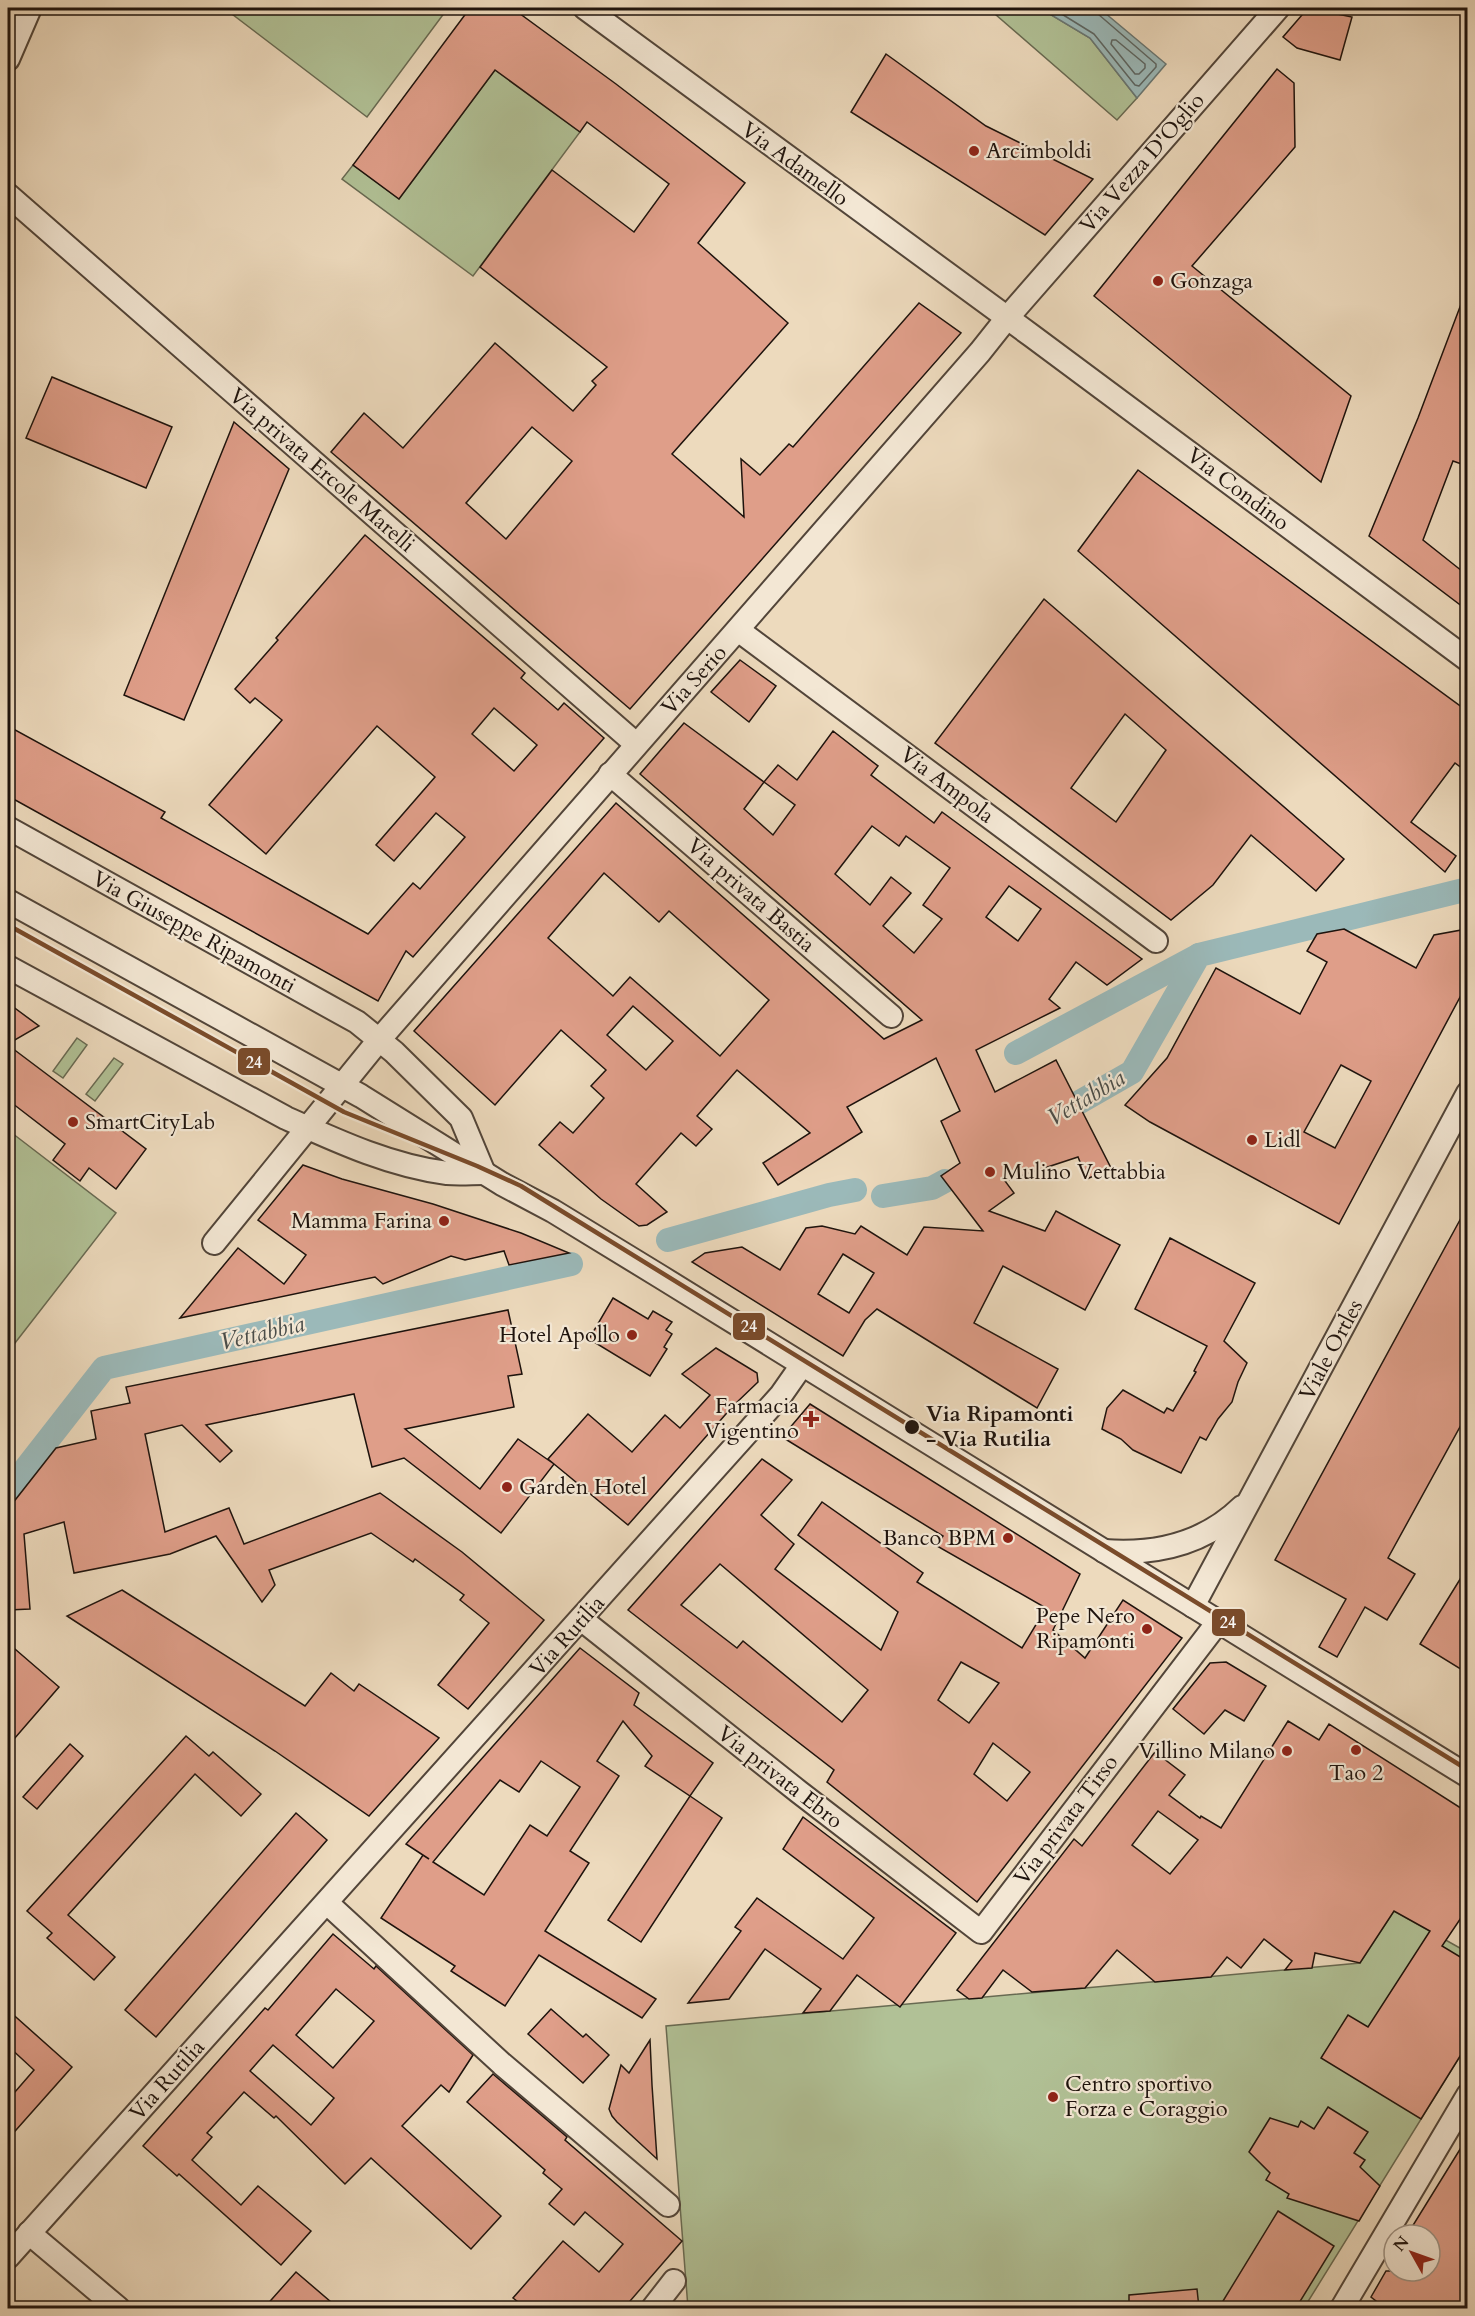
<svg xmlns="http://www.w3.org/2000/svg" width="1475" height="2316" font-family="Cardo,serif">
  <rect width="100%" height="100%" fill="#eddabd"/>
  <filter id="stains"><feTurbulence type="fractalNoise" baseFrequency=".00333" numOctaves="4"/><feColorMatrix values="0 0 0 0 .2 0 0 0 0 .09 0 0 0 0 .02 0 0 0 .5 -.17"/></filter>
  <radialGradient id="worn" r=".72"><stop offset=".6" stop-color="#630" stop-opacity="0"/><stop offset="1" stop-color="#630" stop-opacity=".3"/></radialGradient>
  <g fill="#b1c196" stroke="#686a52" stroke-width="1.5">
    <path d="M 224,8 L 448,8 L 367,117 Z"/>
    <path d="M 988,8 L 1045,8 L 1048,13 L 1090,38 L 1137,98 L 1117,120 Z"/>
    <path d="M 495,70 L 580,132 L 473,276 L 342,179 L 353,165 L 399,199 Z"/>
    <path d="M 77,1038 L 87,1045 L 63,1078 L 53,1071 Z"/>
    <path d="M 114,1058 L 123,1064 L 95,1101 L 86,1094 Z"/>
    <path d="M 8,1130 L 116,1213 L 8,1352 Z"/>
    <path d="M 1394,1911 L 1467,1952 L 1467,2045 L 1304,2308 L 688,2308 L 666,2026 L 1360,1963 Z"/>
  </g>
  <path fill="#9bb9b9" stroke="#697774" stroke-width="1.5" d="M 1045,8 L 1099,8 L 1166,64 L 1137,98 L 1090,38 L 1048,13 Z"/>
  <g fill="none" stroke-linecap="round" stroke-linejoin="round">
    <g stroke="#5c6663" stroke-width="1.5">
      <path d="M 1052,8 L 1094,34 L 1135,85 L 1139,86 L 1156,67 L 1156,64 L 1098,14 L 1096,8"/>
      <path d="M 1112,40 L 1116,40 L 1145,64 L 1145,68 L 1139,74 L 1135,74 L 1111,44 Z"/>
    </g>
    <g stroke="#9bb9b9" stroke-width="24">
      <path d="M 1016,1053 L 1199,955"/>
      <path d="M 1050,1119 L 1132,1072 L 1199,955 L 1468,889"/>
      <path d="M 883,1196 L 932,1188 L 945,1181"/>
      <path d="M 668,1240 L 829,1195 L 855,1190"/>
      <path d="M 8,1491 L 104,1368 L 571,1264"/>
    </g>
  </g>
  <g fill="#df9e89" stroke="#1e130d" stroke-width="1.5" fill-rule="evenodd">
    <path d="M 470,8 L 512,8 L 616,84 L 745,183 L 698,243 L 788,323 L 672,454 L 744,517 L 741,459 L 760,475 L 789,444 L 793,447 L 919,303 L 961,333 L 630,709 L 331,452 L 364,413 L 403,448 L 495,343 L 573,411 L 596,385 L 592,381 L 607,367 L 480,267 L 552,170 L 634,232 L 669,184 L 587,122 L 580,132 L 495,70 L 399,199 L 353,165 ZM 532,427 L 572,461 L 506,539 L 466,503 Z"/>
    <path d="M 1308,8 L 1352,17 L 1340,60 L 1297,48 L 1283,37 Z"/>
    <path d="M 886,54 L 986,126 L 1093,179 L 1045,235 L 851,112 Z"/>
    <path d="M 1277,69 L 1294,83 L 1295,147 L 1192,266 L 1351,396 L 1321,482 L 1094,296 Z"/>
    <path d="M 1466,291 L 1467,291 L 1467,466 L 1453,461 L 1423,540 L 1467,575 L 1467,610 L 1369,536 L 1418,418 Z"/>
    <path d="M 52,377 L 172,427 L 146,488 L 26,438 Z"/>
    <path d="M 234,422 L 289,469 L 184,720 L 124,695 Z"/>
    <path d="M 1138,470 L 1467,711 L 1467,772 L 1455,763 L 1411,822 L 1456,856 L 1445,872 L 1078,551 Z"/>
    <path d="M 365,535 L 525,673 L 521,678 L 558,710 L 564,703 L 604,738 L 413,957 L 406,951 L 378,1001 L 8,796 L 8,726 L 165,812 L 161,818 L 368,934 L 413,883 L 420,889 L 465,837 L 436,813 L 394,861 L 376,845 L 435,777 L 377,726 L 266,854 L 209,805 L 282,720 L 255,698 L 250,703 L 235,689 L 278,640 L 276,638 ZM 494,708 L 537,745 L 514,771 L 472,734 Z"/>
    <path d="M 1044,599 L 1344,859 L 1316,891 L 1251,835 L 1213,885 L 1171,920 L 935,743 ZM 1125,714 L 1166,750 L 1116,822 L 1071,788 Z"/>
    <path d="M 740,660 L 776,686 L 749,722 L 711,692 Z"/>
    <path d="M 684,723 L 764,782 L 778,765 L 797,780 L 833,731 L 878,766 L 871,775 L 934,823 L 942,812 L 1142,959 L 1107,985 L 1076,962 L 1049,999 L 1060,1008 L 976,1050 L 995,1092 L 1056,1060 L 1111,1168 L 1087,1179 L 1078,1157 L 1005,1181 L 1014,1193 L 989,1211 L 1045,1231 L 1056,1211 L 1120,1245 L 1085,1310 L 1003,1266 L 974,1323 L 1058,1369 L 1037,1408 L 877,1309 L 865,1320 L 843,1356 L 692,1262 L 705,1253 L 742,1247 L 780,1270 L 806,1228 L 822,1226 L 855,1234 L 861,1226 L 907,1255 L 924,1227 L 983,1231 L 941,1176 L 960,1163 L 941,1121 L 960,1111 L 936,1058 L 847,1107 L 862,1132 L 778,1185 L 763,1163 L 810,1133 L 737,1070 L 697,1116 L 712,1129 L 696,1146 L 681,1133 L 636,1184 L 667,1212 L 647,1225 L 639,1226 L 601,1199 L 539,1145 L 560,1122 L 573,1133 L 604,1098 L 591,1086 L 606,1070 L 561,1030 L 495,1105 L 414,1031 L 616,803 L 884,1039 L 922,1020 L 640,774 ZM 764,782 L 795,805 L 773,835 L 744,809 ZM 872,826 L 899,846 L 906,836 L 950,868 L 923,905 L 942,919 L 914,953 L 883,926 L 911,893 L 891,877 L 870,905 L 835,874 ZM 604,873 L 659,922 L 669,911 L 769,1000 L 720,1056 L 630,977 L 613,996 L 548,938 ZM 1009,886 L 1041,909 L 1018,941 L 986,917 ZM 633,1006 L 673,1041 L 646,1070 L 607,1035 ZM 843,1254 L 874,1273 L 849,1313 L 818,1294 Z"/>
    <path d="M 1344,929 L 1416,968 L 1434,935 L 1467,929 L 1467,984 L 1339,1224 L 1150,1122 L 1125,1105 L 1167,1058 L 1216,968 L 1300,1014 L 1327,962 L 1307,951 L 1317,934 ZM 1341,1065 L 1371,1081 L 1335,1148 L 1304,1132 Z"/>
    <path d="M 8,1003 L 39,1026 L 8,1044 Z"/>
    <path d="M 8,1045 L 146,1149 L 116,1189 L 89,1168 L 80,1181 L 53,1160 L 65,1144 L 8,1100 Z"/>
    <path d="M 303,1165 L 342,1179 L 433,1204 L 521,1233 L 569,1253 L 509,1265 L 504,1251 L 465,1260 L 451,1256 L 383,1284 L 375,1277 L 180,1318 L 238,1248 L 284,1284 L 306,1255 L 258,1220 Z"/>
    <path d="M 1467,1207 L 1467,1414 L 1388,1558 L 1415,1574 L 1387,1620 L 1365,1607 L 1337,1657 L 1319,1647 L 1346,1599 L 1275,1560 Z"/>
    <path d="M 1170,1238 L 1255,1283 L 1224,1341 L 1247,1363 L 1238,1382 L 1232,1402 L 1218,1419 L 1206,1440 L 1200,1437 L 1181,1473 L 1133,1450 L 1121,1439 L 1102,1429 L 1107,1408 L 1123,1390 L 1164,1413 L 1167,1408 L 1173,1411 L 1196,1372 L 1194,1371 L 1207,1346 L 1135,1309 Z"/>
    <path d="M 613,1298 L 648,1319 L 653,1311 L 672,1322 L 666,1330 L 672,1334 L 664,1347 L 667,1349 L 650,1376 L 589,1339 Z"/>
    <path d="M 508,1310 L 522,1374 L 508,1376 L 514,1407 L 405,1429 L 480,1489 L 518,1439 L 554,1464 L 548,1459 L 588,1414 L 632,1452 L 665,1415 L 680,1428 L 710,1395 L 682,1374 L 716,1348 L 757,1373 L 758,1382 L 733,1406 L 628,1525 L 554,1464 L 501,1533 L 404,1458 L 372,1467 L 354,1394 L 206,1425 L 232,1451 L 220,1462 L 182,1425 L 145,1434 L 165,1532 L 229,1508 L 244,1544 L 380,1493 L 462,1552 L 544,1620 L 468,1709 L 438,1685 L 489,1623 L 460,1600 L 464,1595 L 415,1559 L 413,1562 L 371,1533 L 269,1570 L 275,1585 L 262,1602 L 216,1536 L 170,1554 L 74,1573 L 64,1522 L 24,1534 L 30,1609 L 8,1610 L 8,1505 L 12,1504 L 56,1448 L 96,1439 L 91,1411 L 130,1403 L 126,1387 Z"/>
    <path d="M 810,1404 L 1080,1574 L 1053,1630 L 1085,1658 L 1123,1600 L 1182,1638 L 977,1902 L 827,1782 L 834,1770 L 628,1610 L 762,1459 L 792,1480 L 761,1515 L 794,1544 L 775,1569 L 881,1650 L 898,1612 L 798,1535 L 822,1502 L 923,1573 L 917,1582 L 1022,1648 L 1046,1608 L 937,1546 L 943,1536 L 782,1437 ZM 720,1564 L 868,1690 L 842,1722 L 743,1641 L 737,1648 L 681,1605 ZM 961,1662 L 999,1683 L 969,1723 L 938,1700 ZM 993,1743 L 1030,1772 L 1007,1801 L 974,1774 Z"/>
    <path d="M 1467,1568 L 1467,1673 L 1420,1644 Z"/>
    <path d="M 122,1590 L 305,1706 L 331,1673 L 354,1691 L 359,1684 L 439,1738 L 369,1816 L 275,1751 L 67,1616 Z"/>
    <path d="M 8,1643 L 59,1687 L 8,1746 Z"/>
    <path d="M 580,1648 L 639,1693 L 634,1705 L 713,1763 L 690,1796 L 645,1766 L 652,1756 L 623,1721 L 597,1761 L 619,1776 L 570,1851 L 589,1863 L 545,1931 L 656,1999 L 642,2018 L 539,1955 L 505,2006 L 451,1971 L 455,1966 L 381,1918 L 423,1855 L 429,1859 L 406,1844 ZM 541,1761 L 580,1787 L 547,1836 L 530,1825 L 484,1895 L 433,1862 L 500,1780 L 519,1792 Z"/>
    <path d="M 1226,1662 L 1266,1686 L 1244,1721 L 1225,1710 L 1204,1734 L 1173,1709 L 1210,1663 Z"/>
    <path d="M 1288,1721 L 1319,1740 L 1329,1724 L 1467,1812 L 1467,1909 L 1442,1946 L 1467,1961 L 1467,2045 L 1421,2119 L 1321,2058 L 1348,2015 L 1368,2027 L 1430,1931 L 1394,1911 L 1360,1963 L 1315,1953 L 1312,1968 L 1285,1970 L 1292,1961 L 1264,1939 L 1241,1968 L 1227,1957 L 1211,1977 L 1155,1982 L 1117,1950 L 1085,1988 L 1032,1992 L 1003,1970 L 982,1998 L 969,1999 L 957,1990 L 1074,1839 L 1082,1846 L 1155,1752 L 1185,1775 L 1169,1795 L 1200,1818 L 1201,1816 L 1221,1828 ZM 1158,1811 L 1198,1840 L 1170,1874 L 1132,1845 Z"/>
    <path d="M 186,1736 L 209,1756 L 213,1752 L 261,1794 L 241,1816 L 195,1774 L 68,1915 L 115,1957 L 94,1980 L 47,1938 L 52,1933 L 27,1911 Z"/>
    <path d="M 70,1744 L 83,1756 L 37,1809 L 23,1797 Z"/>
    <path d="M 690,1796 L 722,1818 L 641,1942 L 608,1920 Z"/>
    <path d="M 296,1813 L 327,1840 L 156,2037 L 125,2010 Z"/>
    <path d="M 803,1817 L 956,1933 L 900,2007 L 857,1975 L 830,2011 L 803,2013 L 821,1989 L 765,1949 L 729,1999 L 688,2003 L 741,1931 L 735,1927 L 757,1898 L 843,1959 L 874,1918 L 783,1849 Z"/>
    <path d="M 333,1934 L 374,1969 L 376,1966 L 473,2055 L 449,2092 L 441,2085 L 402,2126 L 501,2216 L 471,2249 L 371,2158 L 345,2184 L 276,2116 L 274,2118 L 244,2092 L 207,2133 L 212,2137 L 192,2160 L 241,2205 L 258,2186 L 311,2231 L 281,2265 L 179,2174 L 177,2176 L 143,2146 L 265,2008 L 268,2010 ZM 336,1989 L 374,2021 L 333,2068 L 296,2035 ZM 273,2045 L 334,2098 L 311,2125 L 250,2071 Z"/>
    <path d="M 551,2009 L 583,2037 L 586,2034 L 609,2055 L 583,2083 L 528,2034 Z"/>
    <path d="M 8,2010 L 72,2067 L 8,2139 L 8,2100 L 34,2070 L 8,2046 Z"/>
    <path d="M 650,2040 L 652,2085 L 657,2159 L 617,2122 L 612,2116 L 609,2109 L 621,2065 L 629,2073 Z"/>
    <path d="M 493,2074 L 567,2137 L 565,2140 L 682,2241 L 624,2308 L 526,2308 L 513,2298 L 563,2241 L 599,2272 L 623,2244 L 585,2212 L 574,2225 L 549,2204 L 562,2189 L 543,2173 L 545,2170 L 467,2102 Z"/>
    <path d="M 1328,2107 L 1368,2132 L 1354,2153 L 1365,2160 L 1360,2167 L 1380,2186 L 1359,2221 L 1287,2198 L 1289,2194 L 1266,2180 L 1270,2173 L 1249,2152 L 1270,2118 L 1298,2127 L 1301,2121 L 1314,2129 Z"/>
    <path d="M 1467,2138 L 1467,2308 L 1385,2308 L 1371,2297 L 1386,2271 L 1430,2271 L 1430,2235 L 1407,2235 Z"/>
    <path d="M 1278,2211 L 1334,2246 L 1296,2308 L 1236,2308 L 1223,2301 Z"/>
    <path d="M 296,2272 L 338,2308 L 264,2308 Z"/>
    <path d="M 1197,2289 L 1199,2308 L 1129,2308 L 1129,2295 Z"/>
  </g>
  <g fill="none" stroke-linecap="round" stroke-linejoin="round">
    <g stroke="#524539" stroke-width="26">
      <g id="minor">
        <path d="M 585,8 L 1032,336 L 1468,660"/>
        <path d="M 8,59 L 30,8"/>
        <path d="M 8,195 L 636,744"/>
        <path d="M 738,630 L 1156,941"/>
        <path d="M 610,774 L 891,1016"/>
        <path d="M 8,828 L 357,1022 L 394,1052 L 461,1118 L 484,1173"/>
        <path d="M 8,901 L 361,1096 L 502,1184 L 553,1211 L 661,1277 L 1468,1776"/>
        <path d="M 8,967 L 286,1118 C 337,1141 391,1166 447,1173 C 459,1174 472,1173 484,1173"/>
        <path d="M 214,1243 L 379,1040 L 980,352 L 1007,318 L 1278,8"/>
        <path d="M 1104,1551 C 1156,1555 1204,1544 1242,1507"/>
        <path d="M 1193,1606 L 1468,1093"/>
        <path d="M 581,1619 L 799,1792 L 981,1932 L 1218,1622"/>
        <path d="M 327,1903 L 502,2064 L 668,2205"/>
        <path d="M 29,2233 L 118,2308"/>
        <path d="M 8,2257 L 781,1395 L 802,1365"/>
        <path d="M 653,2308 L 674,2281"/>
        <path d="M 1342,2308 L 1468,2095"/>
      </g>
    </g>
    <use href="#minor" stroke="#f3e7d4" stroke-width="22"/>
    <g stroke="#f3e7d4" stroke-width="9">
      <path id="tram-1" d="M 8,925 L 344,1112 L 477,1166 L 521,1186 L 1468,1770"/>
    </g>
    <use href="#tram-1" stroke="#7a4b2a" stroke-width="4.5"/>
  </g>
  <g fill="#8f2418" stroke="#f3e7d4" stroke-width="2">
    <circle cx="974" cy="151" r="6"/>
    <circle cx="1158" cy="281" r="6"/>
    <circle cx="73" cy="1122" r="6"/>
    <circle cx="1252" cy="1140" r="6"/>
    <circle cx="990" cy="1172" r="6"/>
    <circle cx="444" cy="1221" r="6"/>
    <circle cx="632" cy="1335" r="6"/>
    <path d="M808 1410h6v6h6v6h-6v6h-6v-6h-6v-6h6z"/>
    <circle cx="507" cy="1487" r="6"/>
    <circle cx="1008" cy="1538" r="6"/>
    <circle cx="1147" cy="1629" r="6"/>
    <circle cx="1356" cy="1750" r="6"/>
    <circle cx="1287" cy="1751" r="6"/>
    <circle cx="1053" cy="2097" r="6"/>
  </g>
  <circle fill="#1e130d" stroke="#f3e7d4" stroke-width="2" cx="912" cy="1427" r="8"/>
  <g text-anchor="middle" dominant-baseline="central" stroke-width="4.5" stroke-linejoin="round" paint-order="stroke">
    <g font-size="22" fill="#1e130d" stroke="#f3e7d4" text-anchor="start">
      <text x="986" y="151">Arcimboldi</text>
      <text x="1170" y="281">Gonzaga</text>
      <text x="85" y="1122">SmartCityLab</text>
      <text x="1264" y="1140">Lidl</text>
      <text x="1002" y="1172">Mulino Vettabbia</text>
      <text x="432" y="1221" text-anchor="end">Mamma Farina</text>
      <text x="620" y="1335" text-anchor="end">Hotel Apollo</text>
      <text x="799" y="1406" text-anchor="end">Farmacia<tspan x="799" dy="25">Vigentino</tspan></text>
      <text x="519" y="1487">Garden Hotel</text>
      <text x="996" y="1538" text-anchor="end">Banco BPM</text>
      <text x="1135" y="1616" text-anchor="end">Pepe Nero<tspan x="1135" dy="25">Ripamonti</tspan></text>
      <text x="1275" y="1751" text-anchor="end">Villino Milano</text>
      <text x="1356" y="1773" text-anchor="middle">Tao 2</text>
      <text x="1065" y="2084">Centro sportivo<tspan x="1065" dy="25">Forza e Coraggio</tspan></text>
    </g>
    <g font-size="22" fill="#1e130d" stroke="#f3e7d4">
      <text transform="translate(1142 163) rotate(-49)">Via Vezza D'Oglio</text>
      <text transform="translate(795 164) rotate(36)">Via Adamello</text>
      <text transform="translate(322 470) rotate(41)">Via privata Ercole Marelli</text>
      <text transform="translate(1238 489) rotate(37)">Via Condino</text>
      <text transform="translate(694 680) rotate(-48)">Via Serio</text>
      <text transform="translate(947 785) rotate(37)">Via Ampola</text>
      <text transform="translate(751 895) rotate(41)">Via privata Bastia</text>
      <text transform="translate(194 932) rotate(29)">Via Giuseppe Ripamonti</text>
      <text transform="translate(1331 1350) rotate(-62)">Viale Ortles</text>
      <text transform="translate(567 1636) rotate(-48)">Via Rutilia</text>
      <text transform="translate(780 1777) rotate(38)">Via privata Ebro</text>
      <text transform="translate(1066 1820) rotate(-53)">Via privata Tirso</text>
      <text transform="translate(167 2080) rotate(-48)">Via Rutilia</text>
    </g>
    <g font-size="22" font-weight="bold" fill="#1e130d" stroke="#f3e7d4" text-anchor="start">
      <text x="926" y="1414">Via Ripamonti<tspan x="926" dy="25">- Via Rutilia</tspan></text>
    </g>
    <g font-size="24" font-style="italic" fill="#4a4d49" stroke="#f3e7d4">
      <text transform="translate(1086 1098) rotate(-31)">Vettabbia</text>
      <text transform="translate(262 1333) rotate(-13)">Vettabbia</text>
    </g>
  </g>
  <g stroke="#f3e7d4" stroke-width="2">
    <rect x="237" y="1047" width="34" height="29" rx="6" fill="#7a4b2a"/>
    <rect x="732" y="1312" width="34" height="29" rx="6" fill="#7a4b2a"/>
    <rect x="1211" y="1608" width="35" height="29" rx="6" fill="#7a4b2a"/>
  </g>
  <g font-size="16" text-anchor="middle" font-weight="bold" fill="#fff">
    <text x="254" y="1068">24</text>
    <text x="749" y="1332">24</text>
    <text x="1228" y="1628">24</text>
  </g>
  <rect width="1475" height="2316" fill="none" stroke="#eddabd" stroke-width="30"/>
  <rect x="9" y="9" width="1457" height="2298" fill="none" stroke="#1e130d" stroke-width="3"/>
  <rect x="15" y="15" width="1445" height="2286" fill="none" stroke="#1e130d" stroke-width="1.5"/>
  <g transform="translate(1412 2253) rotate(310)"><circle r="28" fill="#f3e7d4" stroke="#9e9284" stroke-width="1.5"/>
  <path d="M0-4.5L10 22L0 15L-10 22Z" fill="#8f2418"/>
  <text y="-9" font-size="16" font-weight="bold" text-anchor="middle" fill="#1e130d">N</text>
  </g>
  <rect width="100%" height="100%" filter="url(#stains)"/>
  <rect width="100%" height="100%" fill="url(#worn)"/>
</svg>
